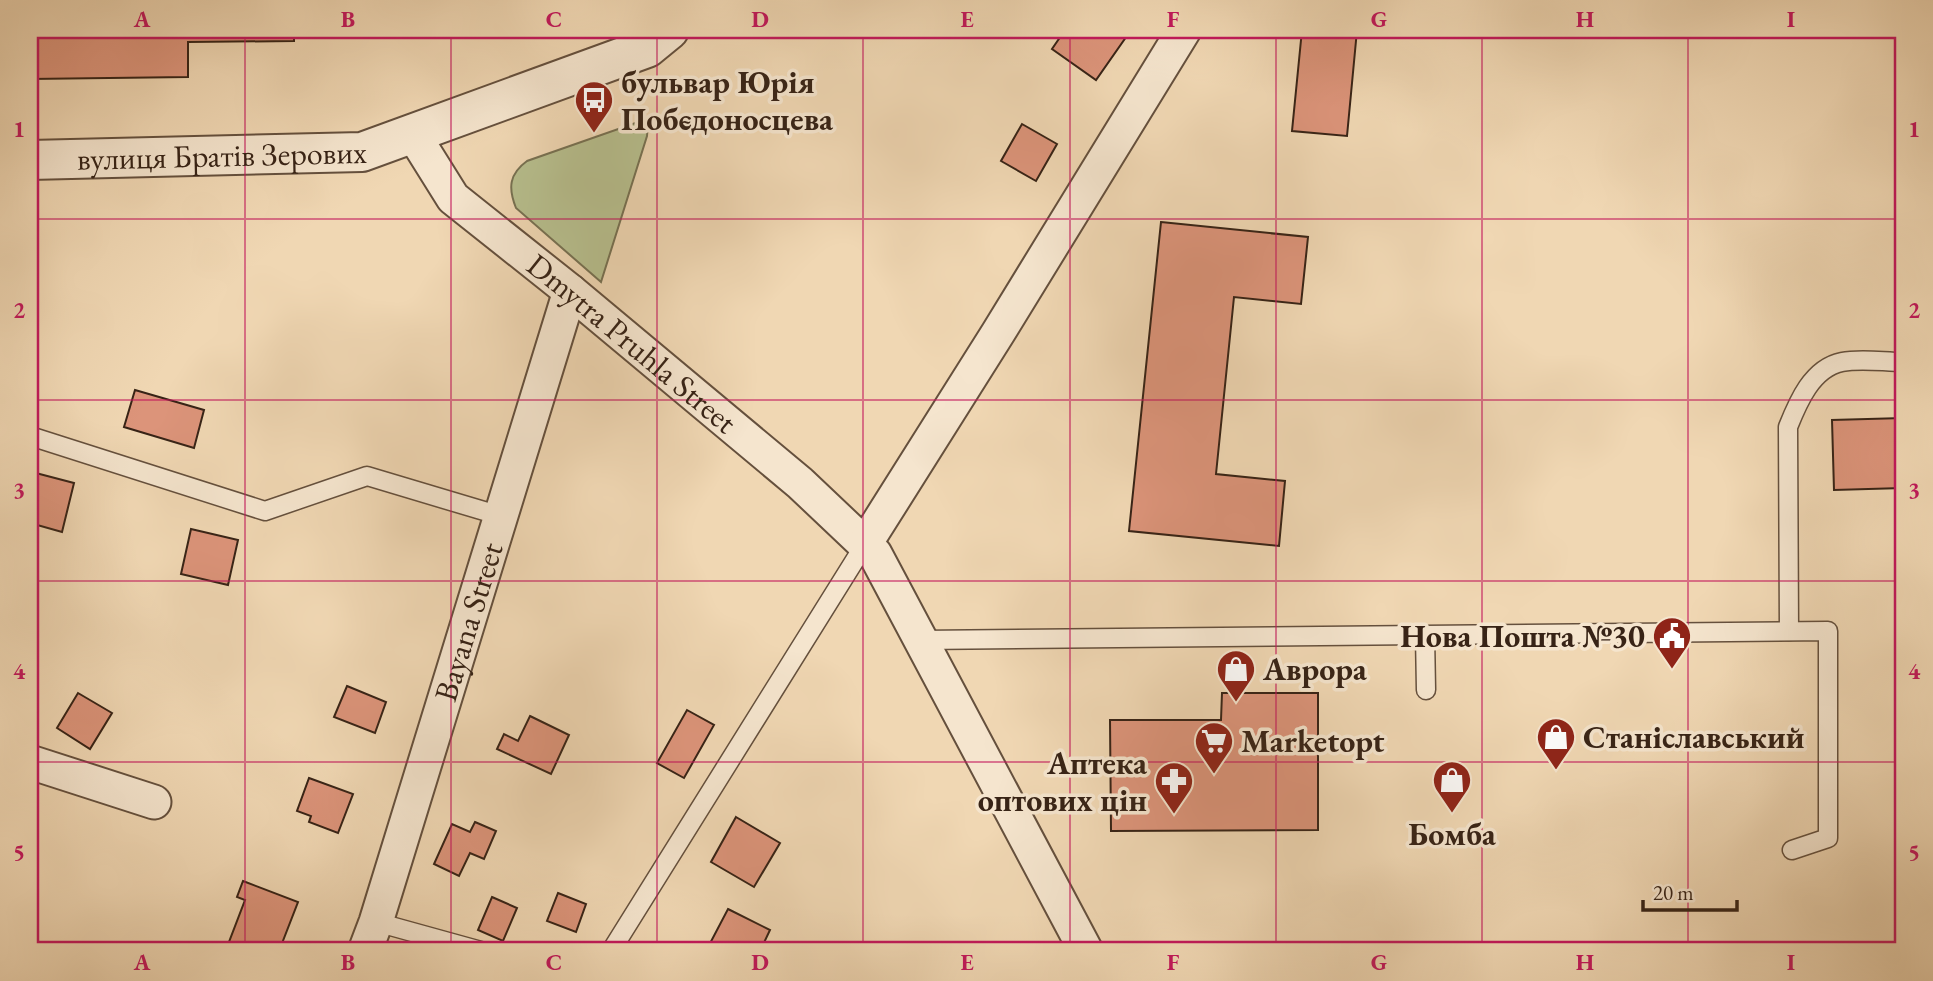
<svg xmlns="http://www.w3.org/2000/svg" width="1933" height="981" font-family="'EB Garamond',serif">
  <rect width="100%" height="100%" fill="#f0d7b3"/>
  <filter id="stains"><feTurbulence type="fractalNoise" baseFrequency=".00286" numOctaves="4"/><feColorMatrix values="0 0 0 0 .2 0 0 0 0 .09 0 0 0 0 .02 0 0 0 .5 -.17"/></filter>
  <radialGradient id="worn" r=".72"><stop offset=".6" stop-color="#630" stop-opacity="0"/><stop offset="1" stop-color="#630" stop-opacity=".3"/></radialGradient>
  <path fill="#b7bf8e" stroke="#777152" stroke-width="2" d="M 641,121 L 648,122 L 647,136 L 601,282 L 516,208 C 508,188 509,174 527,161 Z"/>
  <g fill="#dc947a" stroke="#372316" stroke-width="2">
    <path d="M 30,30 L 294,30 L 294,41 L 188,42 L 188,77 L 30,79 Z"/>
    <path d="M 1065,30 L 1131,30 L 1096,80 L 1052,49 Z"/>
    <path d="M 1302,30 L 1357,30 L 1347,136 L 1292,131 Z"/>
    <path d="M 1022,124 L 1057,144 L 1036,181 L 1001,161 Z"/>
    <path d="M 1161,222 L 1308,237 L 1301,304 L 1234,297 L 1216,474 L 1285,481 L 1279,546 L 1129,531 Z"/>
    <path d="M 135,390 L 204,410 L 194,448 L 124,427 Z"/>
    <path d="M 1903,418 L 1903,488 L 1834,490 L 1832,420 Z"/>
    <path d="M 30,463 L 34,464 L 32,472 L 74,483 L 62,532 L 30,523 Z"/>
    <path d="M 191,529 L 238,540 L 228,585 L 181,574 Z"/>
    <path d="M 347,686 L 386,702 L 375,733 L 334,717 Z"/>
    <path d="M 78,693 L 112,713 L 90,749 L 57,728 Z"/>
    <path d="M 1222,693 L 1318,693 L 1318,830 L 1111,831 L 1110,720 L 1221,720 Z"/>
    <path d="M 687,710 L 714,725 L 684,778 L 657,763 Z"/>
    <path d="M 530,716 L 569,735 L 551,774 L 497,749 L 504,734 L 518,741 Z"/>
    <path d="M 309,778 L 353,794 L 338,833 L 309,822 L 311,816 L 297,811 Z"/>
    <path d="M 736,817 L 780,843 L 754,887 L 711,862 Z"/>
    <path d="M 475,822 L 496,831 L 484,859 L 470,853 L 459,876 L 434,864 L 452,824 L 470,832 Z"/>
    <path d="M 243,881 L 298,902 L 279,951 L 253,951 L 229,942 L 245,900 L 237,897 Z"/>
    <path d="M 558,893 L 586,904 L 576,932 L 547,921 Z"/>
    <path d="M 492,897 L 517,908 L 503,941 L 478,930 Z"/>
    <path d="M 728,909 L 770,930 L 760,951 L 706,951 Z"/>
  </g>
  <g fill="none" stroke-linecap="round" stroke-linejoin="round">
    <g stroke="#65503d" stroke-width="21">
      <g id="service">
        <path d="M 30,436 L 265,511 L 367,476 L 501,516"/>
        <path d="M 1789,631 L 1788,427 C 1798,402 1812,368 1842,362 C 1861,358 1884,362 1903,362"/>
        <path d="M 1425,635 L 1426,690"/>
        <path d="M 921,640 L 1828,631 L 1828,838 L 1792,850"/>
        <path d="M 376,922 L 481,951"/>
        <path d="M 611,951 L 865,544"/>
      </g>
    </g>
    <g stroke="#65503d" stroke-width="37">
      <g id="minor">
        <path id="s1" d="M 413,134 L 453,198 L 570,291 L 800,483 L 875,554 L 1086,951"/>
        <path d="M 865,544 L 998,333 L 1184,30"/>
        <path d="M 30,762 L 154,802"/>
        <path id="s2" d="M 365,951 L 376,922 L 570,291"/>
      </g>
    </g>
    <g stroke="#65503d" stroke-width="42">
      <g id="tertiary">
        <path id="s3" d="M 30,160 L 362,152 L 647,48 L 669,30"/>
      </g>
    </g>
    <use href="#service" stroke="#f5e5ce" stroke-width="18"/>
    <use href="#minor" stroke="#f5e5ce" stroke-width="33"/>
    <use href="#tertiary" stroke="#f5e5ce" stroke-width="38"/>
  </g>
  <path fill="none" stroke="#c2185b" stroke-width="2" stroke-opacity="0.55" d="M 245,30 L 245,951M 451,30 L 451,951M 657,30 L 657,951M 863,30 L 863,951M 1070,30 L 1070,951M 1276,30 L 1276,951M 1482,30 L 1482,951M 1688,30 L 1688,951M 30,219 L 1903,219M 30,400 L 1903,400M 30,581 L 1903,581M 30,762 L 1903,762"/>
  <defs>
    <g id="bus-pin" transform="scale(2.0125)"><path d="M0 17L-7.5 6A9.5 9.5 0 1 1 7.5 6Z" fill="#8f2418" stroke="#f5e5ce"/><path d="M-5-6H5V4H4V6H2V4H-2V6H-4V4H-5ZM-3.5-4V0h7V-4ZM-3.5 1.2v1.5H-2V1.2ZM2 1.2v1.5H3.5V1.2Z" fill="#fff"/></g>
    <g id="civic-pin" transform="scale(2.0125)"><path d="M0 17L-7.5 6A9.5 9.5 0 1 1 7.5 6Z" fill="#8f2418" stroke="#f5e5ce"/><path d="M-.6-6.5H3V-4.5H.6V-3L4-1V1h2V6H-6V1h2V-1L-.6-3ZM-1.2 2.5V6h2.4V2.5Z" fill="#fff"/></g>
    <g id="shop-pin" transform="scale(2.0125)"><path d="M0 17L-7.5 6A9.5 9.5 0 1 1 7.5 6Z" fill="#8f2418" stroke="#f5e5ce"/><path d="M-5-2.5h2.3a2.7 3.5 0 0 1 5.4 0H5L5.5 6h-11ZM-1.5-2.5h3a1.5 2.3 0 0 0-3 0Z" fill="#fff"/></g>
    <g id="supermarket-pin" transform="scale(2.0125)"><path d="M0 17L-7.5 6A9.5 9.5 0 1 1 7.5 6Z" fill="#8f2418" stroke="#f5e5ce"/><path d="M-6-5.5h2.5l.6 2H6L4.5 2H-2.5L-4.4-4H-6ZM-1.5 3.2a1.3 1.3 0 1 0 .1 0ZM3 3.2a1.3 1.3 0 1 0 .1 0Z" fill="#fff"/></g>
    <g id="pharmacy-pin" transform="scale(2.0125)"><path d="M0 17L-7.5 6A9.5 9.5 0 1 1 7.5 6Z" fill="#8f2418" stroke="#f5e5ce"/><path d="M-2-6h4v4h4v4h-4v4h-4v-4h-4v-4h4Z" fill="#fff"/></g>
  </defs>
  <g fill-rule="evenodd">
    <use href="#bus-pin" x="594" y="100"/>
    <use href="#civic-pin" x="1672" y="636"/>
    <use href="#shop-pin" x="1236" y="669"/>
    <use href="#shop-pin" x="1556" y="737"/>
    <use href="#supermarket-pin" x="1214" y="741"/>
    <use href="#shop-pin" x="1452" y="780"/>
    <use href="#pharmacy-pin" x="1174" y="781"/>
  </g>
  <g text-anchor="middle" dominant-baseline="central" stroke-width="7" stroke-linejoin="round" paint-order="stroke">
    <g font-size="32" font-weight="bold" fill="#372316" stroke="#f5e5ce" text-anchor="start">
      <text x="621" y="82">бульвар Юрія<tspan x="621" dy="37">Побєдоносцева</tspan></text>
      <text x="1645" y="636" text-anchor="end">Нова Пошта №30</text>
      <text x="1263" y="669">Аврора</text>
      <text x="1583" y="737">Станіславський</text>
      <text x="1241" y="741">Marketopt</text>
      <text x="1147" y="763" text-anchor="end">Аптека<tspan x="1147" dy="37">оптових цін</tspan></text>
      <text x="1452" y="834" text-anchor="middle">Бомба</text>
    </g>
    <g font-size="32" fill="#372316" stroke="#f5e5ce">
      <text stroke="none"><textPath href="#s3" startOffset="192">вулиця Братів Зерових</textPath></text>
      <text stroke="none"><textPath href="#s1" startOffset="306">Dmytra Pruhla Street</textPath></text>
      <text stroke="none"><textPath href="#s2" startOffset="345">Bayana Street</textPath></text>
    </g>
  </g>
  <rect width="1933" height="981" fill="none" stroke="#f0d7b3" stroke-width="77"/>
  <path d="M1643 900v10h94v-10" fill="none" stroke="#372316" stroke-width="3.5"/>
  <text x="1653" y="900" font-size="21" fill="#372316" stroke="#f5e5ce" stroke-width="5" paint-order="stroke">20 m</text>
  <rect x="38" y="38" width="1857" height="904" fill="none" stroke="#c2185b" stroke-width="2.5"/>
  <g font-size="23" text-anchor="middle" font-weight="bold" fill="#c2185b">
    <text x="142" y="27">A</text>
    <text x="348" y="27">B</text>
    <text x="554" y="27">C</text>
    <text x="760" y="27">D</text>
    <text x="967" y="27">E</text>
    <text x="1173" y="27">F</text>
    <text x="1379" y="27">G</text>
    <text x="1585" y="27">H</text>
    <text x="1791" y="27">I</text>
    <text x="19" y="137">1</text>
    <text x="1914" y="137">1</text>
    <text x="19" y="318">2</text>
    <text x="1914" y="318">2</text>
    <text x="19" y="498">3</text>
    <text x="1914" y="498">3</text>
    <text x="19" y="679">4</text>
    <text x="1914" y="679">4</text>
    <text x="19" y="860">5</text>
    <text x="1914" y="860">5</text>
    <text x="142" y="970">A</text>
    <text x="348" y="970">B</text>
    <text x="554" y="970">C</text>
    <text x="760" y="970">D</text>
    <text x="967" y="970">E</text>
    <text x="1173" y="970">F</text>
    <text x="1379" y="970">G</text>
    <text x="1585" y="970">H</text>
    <text x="1791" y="970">I</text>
  </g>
  <rect width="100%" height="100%" filter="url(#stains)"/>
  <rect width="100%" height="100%" fill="url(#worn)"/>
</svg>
